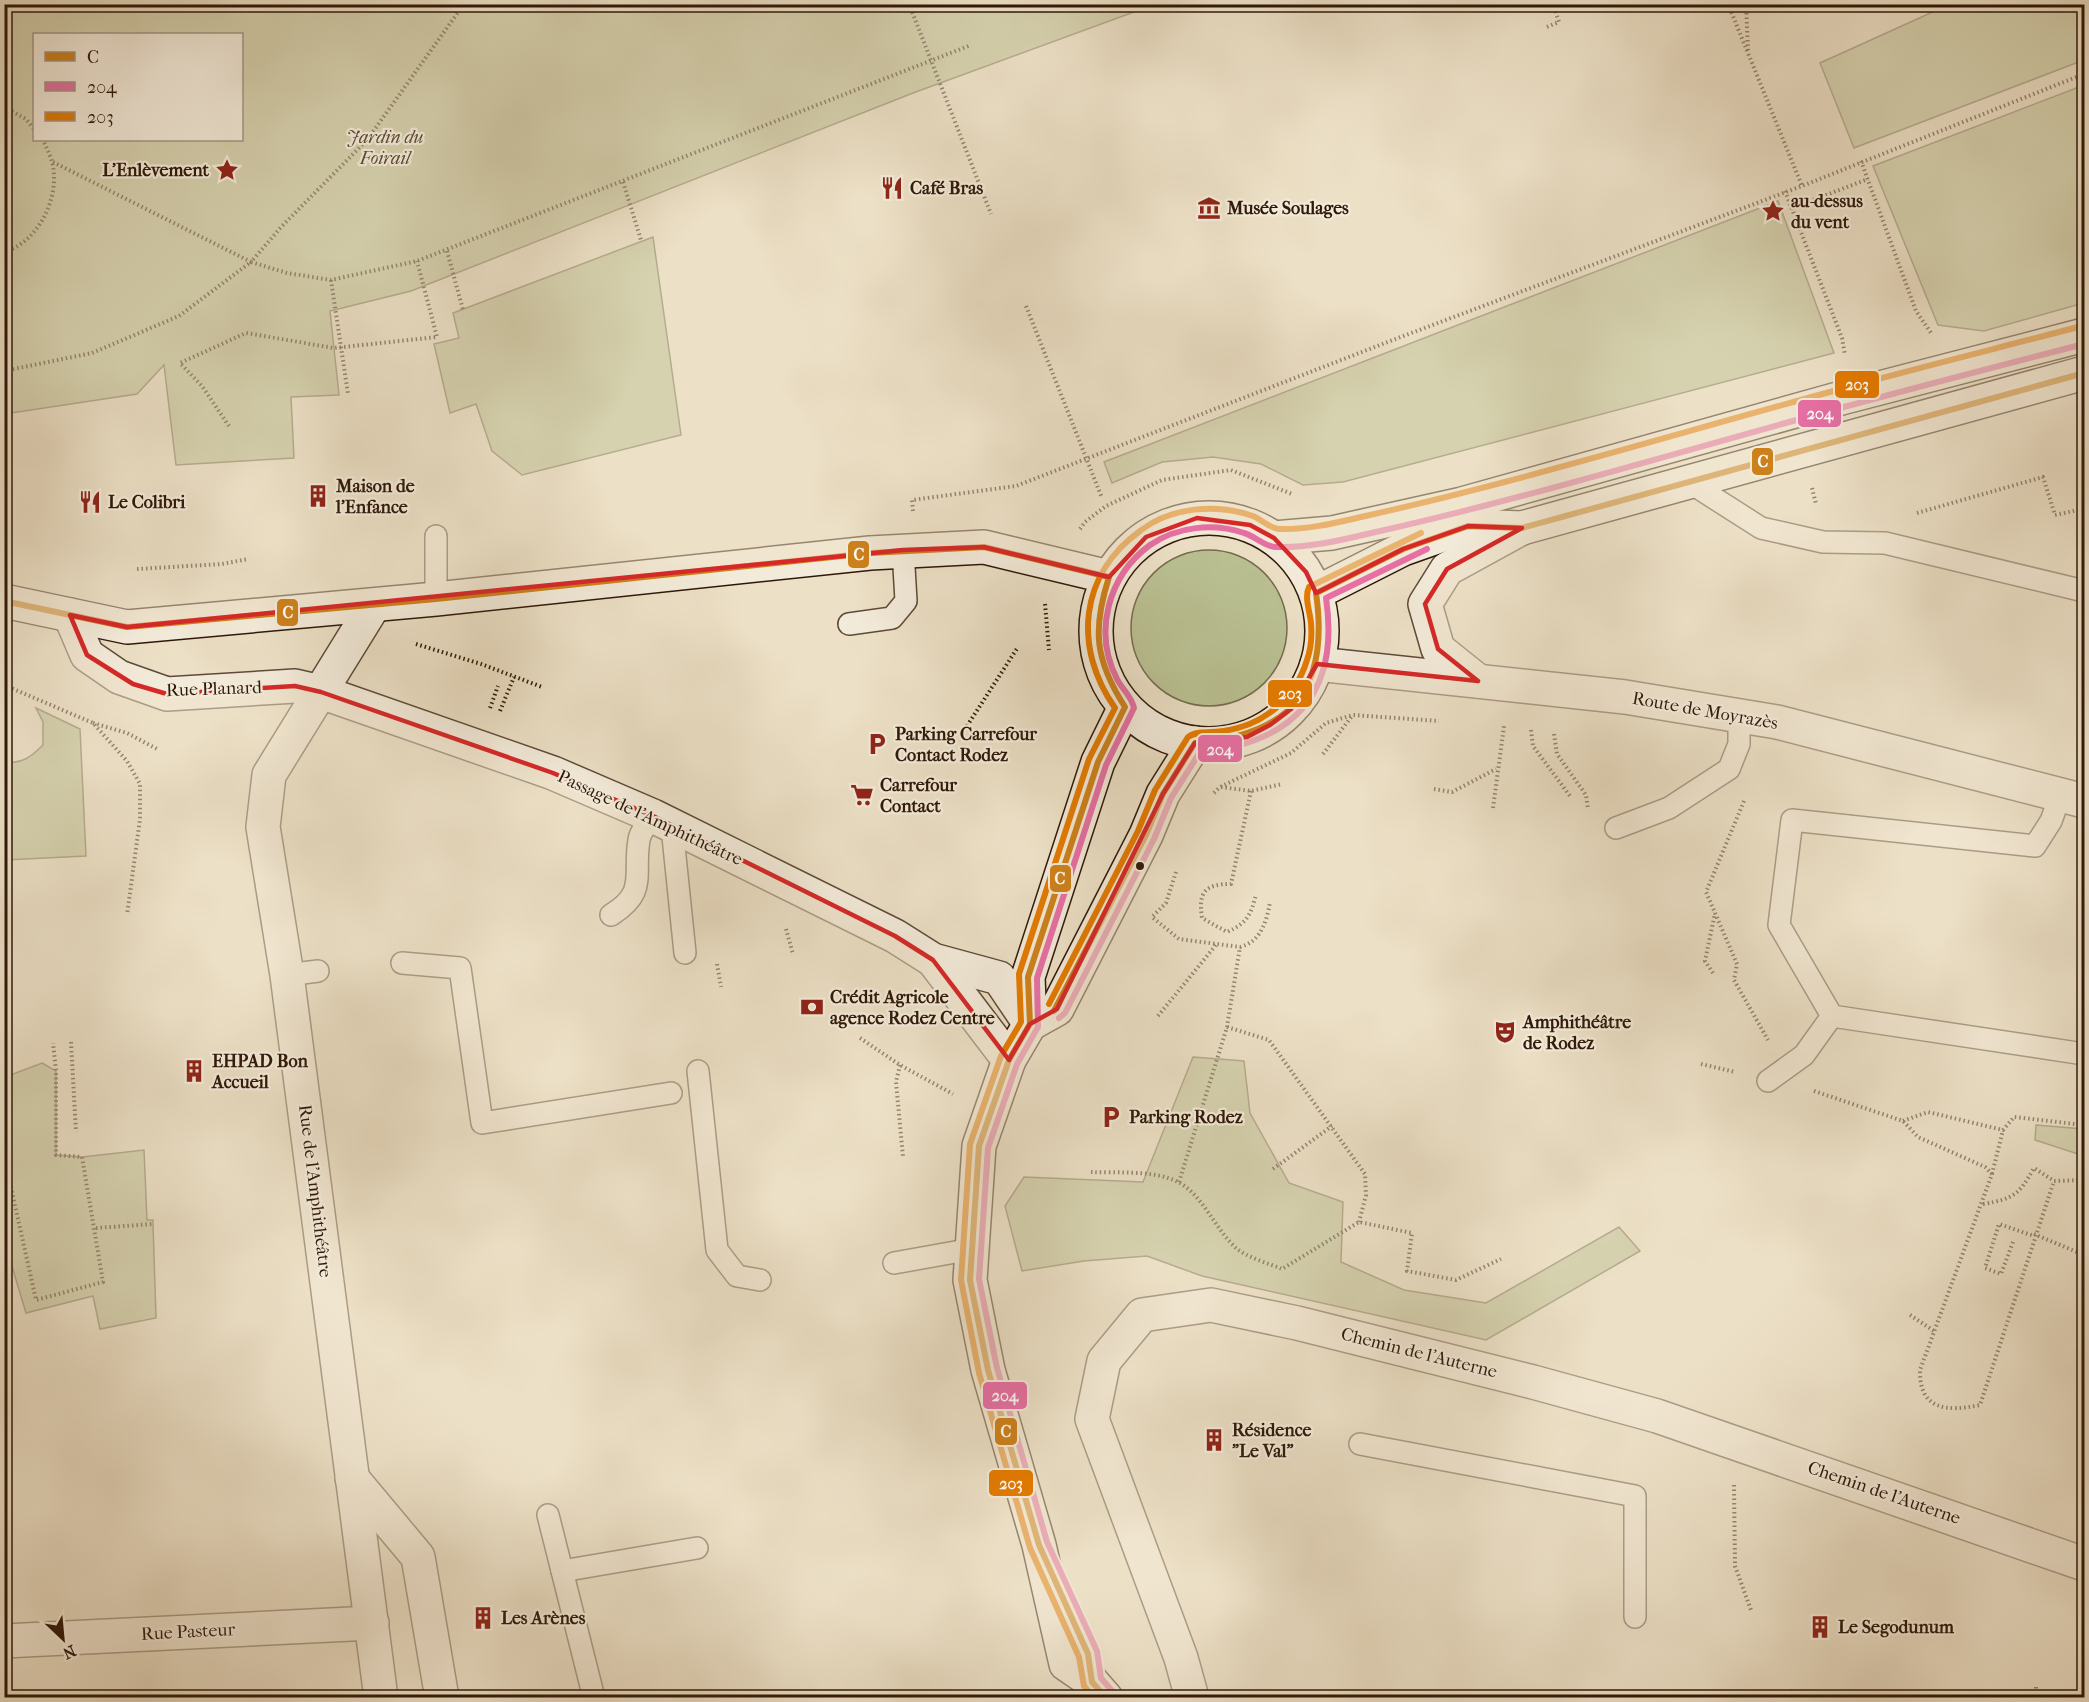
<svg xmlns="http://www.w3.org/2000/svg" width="2089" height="1702" font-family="'IM FELL French Canon',serif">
  <rect width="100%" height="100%" fill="#ece0c6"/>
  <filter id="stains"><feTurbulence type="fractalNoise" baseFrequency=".00333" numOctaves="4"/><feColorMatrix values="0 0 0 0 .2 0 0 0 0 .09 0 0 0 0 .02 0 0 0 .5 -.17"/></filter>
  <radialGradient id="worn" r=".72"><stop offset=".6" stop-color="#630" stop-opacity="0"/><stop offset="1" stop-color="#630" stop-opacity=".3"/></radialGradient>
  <g fill="#bac193" stroke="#746c4e" stroke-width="1.5" fill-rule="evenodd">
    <path d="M 4,5 L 5,4 L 1153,5 L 913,93 L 411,291 L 330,311 L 339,395 L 291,397 L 294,458 L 176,465 L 164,365 L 137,394 L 5,414 ZM 34,34 L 242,34 L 242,140 L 34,140 Z"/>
    <path d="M 1948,5 L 2084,5 L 2084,60 L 1854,148 L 1820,63 Z"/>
    <path d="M 2084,85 L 2084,303 L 1984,331 L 1938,325 L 1873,166 Z"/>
    <path d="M 1778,201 L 1834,353 L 1343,482 L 1303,485 L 1261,464 L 1213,457 L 1162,462 L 1112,483 L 1104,462 Z"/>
    <path d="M 653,237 L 681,435 L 522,475 L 492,451 L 476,404 L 450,413 L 434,344 L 459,338 L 453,313 Z"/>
    <circle cx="1209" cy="628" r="78"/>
    <path d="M 36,708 L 80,729 L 86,856 L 5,860 L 5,762 C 22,764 31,757 43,745 L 43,722 Z"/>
    <path d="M 1193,1057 L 1244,1061 L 1250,1113 L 1289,1183 L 1343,1202 L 1341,1262 L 1404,1290 L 1486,1303 L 1619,1227 L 1640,1251 L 1486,1340 L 1202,1276 L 1147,1256 L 1084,1261 L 1022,1271 L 1005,1206 L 1024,1177 L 1143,1182 Z"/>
    <path d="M 42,1063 L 56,1071 L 56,1155 L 82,1157 L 144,1150 L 147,1220 L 153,1220 L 153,1224 L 156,1318 L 100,1329 L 93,1296 L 26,1313 L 5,1243 L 5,1077 Z"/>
    <path d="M 2036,1125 L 2084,1129 L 2084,1156 L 2035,1140 Z"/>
  </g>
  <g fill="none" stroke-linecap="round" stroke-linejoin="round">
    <g stroke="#5e4a38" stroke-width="24">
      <g id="service">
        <path d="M 1689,482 L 1761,528 L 1823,542 L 1885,543 L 2084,591"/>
        <path d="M 436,599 L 436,536"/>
        <path d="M 849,624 L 892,618 L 906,601 L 903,550"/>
        <path d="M 672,827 L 685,953"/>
        <path d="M 1616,828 L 1669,808 L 1729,769 L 1739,744 L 1739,717"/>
        <path d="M 611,915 C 648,892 633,876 639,840 C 640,832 648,823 653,816"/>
        <path d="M 402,963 L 460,968 L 482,1123 L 671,1093"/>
        <path d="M 287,975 L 318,971"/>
        <path d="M 1832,1016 L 1779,925 L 1792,820 L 2035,846 L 2051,821 L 2060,796"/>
        <path d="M 1832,1016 L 2084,1054"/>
        <path d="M 698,1071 L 717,1250 L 737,1276 L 760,1280"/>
        <path d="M 1768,1081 L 1804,1055 L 1832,1016"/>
        <path d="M 894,1263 L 972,1249"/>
        <path d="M 1360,1444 L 1635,1496 L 1635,1617"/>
        <path d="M 548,1515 L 594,1698"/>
        <path d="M 562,1571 L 697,1548"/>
      </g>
    </g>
    <g stroke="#5e4a38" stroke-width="36">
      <g id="minor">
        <path d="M 374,605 L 269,775 L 263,827 L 287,975 L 381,1698"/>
        <path d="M 70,615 L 87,655 L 119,677 L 167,694 L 295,686 L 321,692 L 553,773 L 653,816 L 895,936 L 933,960 L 999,978 L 1030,1024"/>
        <path d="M 933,960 L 1009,1060"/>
        <path d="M 352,1478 L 418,1557 L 442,1698"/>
        <path d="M 4,1641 L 372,1623"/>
        <path d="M 1192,1698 L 1181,1658 L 1092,1419 L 1104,1361 L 1142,1315 L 1211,1305 L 1297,1323 L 1533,1382 L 1657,1416 L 2084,1564"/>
      </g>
    </g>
    <g stroke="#5e4a38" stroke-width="36">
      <g id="tertiary">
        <path d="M 1317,664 L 1625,697 L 1777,722 L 2084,801"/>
        <path d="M 1478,681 L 1438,649 L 1425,604 L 1447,569 L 1522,528"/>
      </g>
    </g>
    <g stroke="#2f1808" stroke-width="36">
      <g id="secondary">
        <circle cx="1209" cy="631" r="113"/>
        <path d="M 1274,538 L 1332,533 L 1462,504 L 1845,397 L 2084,335"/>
        <path d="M 1316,593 L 1403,549 L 1468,526 L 1522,528 L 2084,373"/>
        <path d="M 4,601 L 127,627 L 436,599 L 870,553 L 984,547 L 1109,577"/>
        <path d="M 1030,1024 L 1028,977 L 1098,762 L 1125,707"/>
        <path d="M 1106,1698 L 1092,1682 L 1066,1664 L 1039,1545 L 988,1370 L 970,1280 L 979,1146 L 1009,1060 L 1030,1024 L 1057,1009 L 1146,835 L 1163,794 L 1195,743"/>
      </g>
    </g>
    <g stroke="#2f1808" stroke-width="4" stroke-dasharray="1.5 3" stroke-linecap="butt">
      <path d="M 909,4 L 991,214"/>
      <path d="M 1728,4 L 1802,186"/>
      <path d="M 1746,4 L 1748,50"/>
      <path d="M 1547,27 L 1559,22 L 1553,4"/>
      <path d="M 4,107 L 26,119 L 34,129"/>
      <path d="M 1861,161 L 1916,311 L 1931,333"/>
      <path d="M 53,162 L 251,262 L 282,226 L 367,140 L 464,4"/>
      <path d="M 623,182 L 641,240"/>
      <path d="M 1785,191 L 1842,338 L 1845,355"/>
      <path d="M 1792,208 L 1868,179"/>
      <path d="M 447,251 L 463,310"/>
      <path d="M 4,252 C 39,242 61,196 52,162 C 50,154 46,147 43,140"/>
      <path d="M 331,280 L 348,394"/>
      <path d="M 1026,306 L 1102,498"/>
      <path d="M 4,371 L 92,353 L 179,316 L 251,262 L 287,273 L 331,280 L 417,261 L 971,45"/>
      <path d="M 229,426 L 202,386 L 180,363 L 246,333 L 334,348 L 437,337 L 417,261"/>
      <path d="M 1812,488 L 1816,504"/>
      <path d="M 913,511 L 912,500 L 1016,486 L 1398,338 L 1802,186 L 2084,74"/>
      <path d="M 1917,513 L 2043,477 L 2055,515 L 2083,509"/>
      <path d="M 1080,529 L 1085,522 L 1106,506 L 1162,480 L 1231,470 L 1292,494"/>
      <path d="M 137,569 L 222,564 L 248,559"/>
      <path d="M 1045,604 L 1049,650"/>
      <path d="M 416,644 L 481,664 L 542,687"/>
      <path d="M 4,685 L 93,723 L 127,761 L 140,784 L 140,819 L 127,915"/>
      <path d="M 490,708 L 498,686"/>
      <path d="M 500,711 L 514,677"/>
      <path d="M 93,723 L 127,733 L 159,750"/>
      <path d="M 967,726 L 1018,647"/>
      <path d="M 1531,730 L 1533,746 L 1570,796"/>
      <path d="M 1554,734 L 1557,754 L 1586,795 L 1588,809"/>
      <path d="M 1323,754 L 1352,716"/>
      <path d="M 1221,787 L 1251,791 L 1282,784"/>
      <path d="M 1434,789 L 1452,792 L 1496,769"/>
      <path d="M 1251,791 L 1231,884 C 1205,884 1198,892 1202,918 L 1227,932 C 1247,923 1251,915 1256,894"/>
      <path d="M 1214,793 L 1220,787 L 1291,753 L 1326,723 L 1353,715 L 1439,721"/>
      <path d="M 1744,801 L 1706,892 L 1737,964 L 1734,980 L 1768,1040"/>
      <path d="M 1493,808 L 1504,726"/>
      <path d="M 1176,872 L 1166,903 L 1152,917 L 1179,939 L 1240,947 C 1261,942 1267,920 1270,902"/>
      <path d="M 786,929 L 793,954"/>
      <path d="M 717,964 L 721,987"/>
      <path d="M 1713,973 L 1705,961 L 1715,913"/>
      <path d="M 1158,1016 L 1216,945"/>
      <path d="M 1227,1027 L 1269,1040 L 1365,1174 L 1366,1195 L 1359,1222"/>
      <path d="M 860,1038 L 900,1065 L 953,1094"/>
      <path d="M 71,1042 L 76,1132"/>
      <path d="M 1701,1064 L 1735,1072"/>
      <path d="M 900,1065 L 896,1082 L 903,1157"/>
      <path d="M 1814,1091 L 1903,1121 L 1918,1137 L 1985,1167 L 1992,1174 L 1920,1370 C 1919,1410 1947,1412 1980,1405 L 2054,1181"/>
      <path d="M 1903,1121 L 1928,1112 L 2003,1130 L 2014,1117 L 2084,1125"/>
      <path d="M 4,1156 L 36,1300 L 103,1282 L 82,1157 L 56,1155 L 56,1071 L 53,1043"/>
      <path d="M 1273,1169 L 1332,1126"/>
      <path d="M 1091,1172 C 1118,1173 1154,1170 1178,1182 C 1203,1195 1215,1229 1236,1248 C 1248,1258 1268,1263 1282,1269 L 1359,1222 L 1412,1233 L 1407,1271 L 1456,1280 L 1501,1259"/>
      <path d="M 1992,1174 L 2003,1130"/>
      <path d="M 1179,1182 L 1227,1027 L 1240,947"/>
      <path d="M 1983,1204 C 2013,1199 2019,1195 2034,1168 L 2054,1181 L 2084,1180"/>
      <path d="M 96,1228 L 153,1224"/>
      <path d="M 2034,1234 L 2084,1255"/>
      <path d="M 2013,1242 L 2001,1274 L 1985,1268 L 1999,1224 L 2034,1236"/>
      <path d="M 1910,1315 L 1934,1331"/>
      <path d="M 1734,1485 L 1735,1566 L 1751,1610"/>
      <path d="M 2036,1687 L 2036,1698"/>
      <path d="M 1789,1698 L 1789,1691 L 1849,1693 L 1849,1698"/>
    </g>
    <use href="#service" stroke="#f3ebda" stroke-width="21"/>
    <use href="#minor" stroke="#f3ebda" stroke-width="33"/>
    <use href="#tertiary" stroke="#f3ebda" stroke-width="33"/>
    <use href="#secondary" stroke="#f3ebda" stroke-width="33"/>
    <g stroke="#f3ebda" stroke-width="10">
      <g id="bus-1">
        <path d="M 4,601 L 127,627 L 436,599 L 870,553 L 984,547 L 1109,577 C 1092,630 1095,660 1125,707 L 1098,762 L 1028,977 L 1030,1024 L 1009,1060 L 979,1146 L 970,1280 L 988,1370 L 1039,1545 L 1088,1654 L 1092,1682 L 1106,1698"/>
        <path d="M 1054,1011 L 1146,835 L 1163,794 L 1195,743 C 1291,735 1330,690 1316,593 L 1403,549 L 1468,526 L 1522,528 L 2084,373"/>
      </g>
    </g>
    <g stroke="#f3ebda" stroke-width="10">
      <g id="bus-2">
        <path d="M 1059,1018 L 1065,1013 L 1154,839 L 1171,798 L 1200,752 C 1294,743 1340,693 1326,598 L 1427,549"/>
        <path d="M 1113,1692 L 1101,1678 L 1097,1651 L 1047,1542 L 997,1368 L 979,1279 L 988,1148 L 1017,1064 L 1038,1027 L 1037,978 L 1106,765 L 1134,708 C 1132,697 1122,689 1117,679 C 1093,632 1108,576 1150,545 C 1178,526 1213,523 1244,533 C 1255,536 1265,547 1276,547 C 1306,548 1338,541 1367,534 C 1511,502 1652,460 1793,421 C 1890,394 1987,369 2084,344"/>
      </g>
    </g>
    <g stroke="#f3ebda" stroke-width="10">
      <g id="bus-3">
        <path d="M 1049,1004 L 1138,831 L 1155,790 L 1188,737 C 1197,730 1213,733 1224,731 C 1264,725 1295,699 1307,660 C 1311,649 1312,635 1311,623 C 1310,612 1304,597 1309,587 L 1421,533"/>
        <path d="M 1094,1698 L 1084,1686 L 1079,1657 L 1030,1548 L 979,1373 L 961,1280 L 970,1144 L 1001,1056 L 1021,1022 L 1019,974 L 1089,759 L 1115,708 C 1073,648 1079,575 1140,531 C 1171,507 1216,503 1253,516 C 1262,520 1270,528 1279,529 C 1306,530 1335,523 1361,517 C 1523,481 1681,432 1841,389 C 1921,367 2002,347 2082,326"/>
      </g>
    </g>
    <use href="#bus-1" stroke="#cd811a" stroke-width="6"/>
    <use href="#bus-2" stroke="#e76fa4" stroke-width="6"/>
    <use href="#bus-3" stroke="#e47a00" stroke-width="6"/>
  </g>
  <path d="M0 0H2089V1702H0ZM 1197,518 L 1250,525 L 1274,538 L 1306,572 L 1316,593 L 1403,549 L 1468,526 L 1522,528 L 1447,569 L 1425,604 L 1438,649 L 1478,681 L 1317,664 L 1291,709 L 1270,725 L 1247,737 L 1195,743 L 1163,794 L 1057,1009 L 1030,1024 L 1009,1060 L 933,960 L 895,936 L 653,816 L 553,773 L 321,692 L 295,686 L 167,694 L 133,684 L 87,655 L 70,615 L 127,627 L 903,550 L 984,547 L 1109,577 L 1146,537 Z" fill="#ece0c6" fill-opacity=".55" fill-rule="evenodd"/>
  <path fill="none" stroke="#d62828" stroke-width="4.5" stroke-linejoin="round" d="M 1197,518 L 1250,525 L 1274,538 L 1306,572 L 1316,593 L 1403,549 L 1468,526 L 1522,528 L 1447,569 L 1425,604 L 1438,649 L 1478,681 L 1317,664 L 1291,709 L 1270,725 L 1247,737 L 1195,743 L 1163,794 L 1057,1009 L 1030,1024 L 1009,1060 L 933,960 L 895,936 L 653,816 L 553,773 L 321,692 L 295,686 L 167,694 L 133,684 L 87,655 L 70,615 L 127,627 L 903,550 L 984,547 L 1109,577 L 1146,537 Z"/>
  <defs>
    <g id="sight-bare" transform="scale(1.8)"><path d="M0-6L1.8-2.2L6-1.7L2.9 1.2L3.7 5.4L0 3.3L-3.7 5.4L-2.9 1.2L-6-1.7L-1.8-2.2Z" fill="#8f2418" stroke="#f3ebda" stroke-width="2.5" paint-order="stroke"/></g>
    <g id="restaurant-bare" transform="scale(1.8)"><path d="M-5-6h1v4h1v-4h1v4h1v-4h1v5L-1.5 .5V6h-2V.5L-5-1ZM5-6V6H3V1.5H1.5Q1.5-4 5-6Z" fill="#8f2418" stroke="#f3ebda" stroke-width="2.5" paint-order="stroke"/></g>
    <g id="museum-bare" transform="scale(1.8)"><path d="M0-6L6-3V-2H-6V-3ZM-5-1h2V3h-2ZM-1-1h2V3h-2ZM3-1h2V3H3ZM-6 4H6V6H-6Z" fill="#8f2418" stroke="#f3ebda" stroke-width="2.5" paint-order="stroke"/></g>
    <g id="building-bare" transform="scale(1.8)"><path d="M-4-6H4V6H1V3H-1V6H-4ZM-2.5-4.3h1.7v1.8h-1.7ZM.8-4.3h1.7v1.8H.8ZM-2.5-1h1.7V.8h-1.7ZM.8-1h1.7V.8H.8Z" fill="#8f2418" stroke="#f3ebda" stroke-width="2.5" paint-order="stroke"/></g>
    <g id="parking-bare" transform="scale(1.8)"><path d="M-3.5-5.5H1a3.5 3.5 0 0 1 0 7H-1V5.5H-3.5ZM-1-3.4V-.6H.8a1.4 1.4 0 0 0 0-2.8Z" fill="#8f2418" stroke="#f3ebda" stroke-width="2.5" paint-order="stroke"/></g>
    <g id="supermarket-bare" transform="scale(1.8)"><path d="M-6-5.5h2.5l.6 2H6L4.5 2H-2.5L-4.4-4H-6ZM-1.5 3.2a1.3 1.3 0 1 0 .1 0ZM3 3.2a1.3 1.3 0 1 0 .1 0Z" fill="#8f2418" stroke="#f3ebda" stroke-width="2.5" paint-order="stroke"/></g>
    <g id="bank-bare" transform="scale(1.8)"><path d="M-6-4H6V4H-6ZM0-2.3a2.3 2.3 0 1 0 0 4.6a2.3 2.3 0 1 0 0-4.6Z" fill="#8f2418" stroke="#f3ebda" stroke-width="2.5" paint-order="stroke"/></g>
    <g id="theatre-bare" transform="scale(1.8)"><path d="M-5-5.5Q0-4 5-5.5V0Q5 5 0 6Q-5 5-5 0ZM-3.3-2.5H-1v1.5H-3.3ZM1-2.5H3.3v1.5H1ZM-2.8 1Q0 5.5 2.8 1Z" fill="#8f2418" stroke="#f3ebda" stroke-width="2.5" paint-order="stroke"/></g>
  </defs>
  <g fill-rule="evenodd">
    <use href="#sight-bare" x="227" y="170"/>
    <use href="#restaurant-bare" x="892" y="188"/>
    <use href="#museum-bare" x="1209" y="208"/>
    <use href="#sight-bare" x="1773" y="211"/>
    <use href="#building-bare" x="318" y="496"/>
    <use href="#restaurant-bare" x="90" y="502"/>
    <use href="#parking-bare" x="877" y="744"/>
    <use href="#supermarket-bare" x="862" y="795"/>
    <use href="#bank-bare" x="812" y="1007"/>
    <use href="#theatre-bare" x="1505" y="1032"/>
    <use href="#building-bare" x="194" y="1071"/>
    <use href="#parking-bare" x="1111" y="1117"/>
    <use href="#building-bare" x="1214" y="1440"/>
    <use href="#building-bare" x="483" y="1618"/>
    <use href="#building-bare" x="1820" y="1627"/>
  </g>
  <circle fill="#2f1808" stroke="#f3ebda" stroke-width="2" cx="1140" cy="866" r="5"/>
  <g text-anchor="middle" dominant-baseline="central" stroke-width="4.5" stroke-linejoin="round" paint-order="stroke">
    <g font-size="18" font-style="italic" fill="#594b32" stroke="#f3ebda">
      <text x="385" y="137">Jardin du<tspan x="385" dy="21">Foirail</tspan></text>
    </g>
    <g font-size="18" font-weight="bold" fill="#2f1808" stroke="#f3ebda" text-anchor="start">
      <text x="209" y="170" text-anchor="end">L'Enlèvement</text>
      <text x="910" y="188">Café Bras</text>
      <text x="1791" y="201">au-dessus<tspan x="1791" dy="21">du vent</tspan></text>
      <text x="1227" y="208">Musée Soulages</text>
      <text x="336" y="486">Maison de<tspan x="336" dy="21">l'Enfance</tspan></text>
      <text x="108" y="502">Le Colibri</text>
      <text x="895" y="734">Parking Carrefour<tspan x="895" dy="21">Contact Rodez</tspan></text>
      <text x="880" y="785">Carrefour<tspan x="880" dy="21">Contact</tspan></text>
      <text x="830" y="997">Crédit Agricole<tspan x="830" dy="21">agence Rodez Centre</tspan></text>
      <text x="1523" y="1022">Amphithéâtre<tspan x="1523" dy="21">de Rodez</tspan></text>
      <text x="212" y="1061">EHPAD Bon<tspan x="212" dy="21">Accueil</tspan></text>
      <text x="1129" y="1117">Parking Rodez</text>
      <text x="1232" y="1430">Résidence<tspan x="1232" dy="21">"Le Val"</tspan></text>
      <text x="501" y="1618">Les Arènes</text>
      <text x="1838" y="1627">Le Segodunum</text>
    </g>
    <g font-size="18" fill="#2f1808" stroke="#f3ebda">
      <text transform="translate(214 689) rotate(-2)">Rue Planard</text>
      <text transform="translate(1705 711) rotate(10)">Route de Moyrazès</text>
      <text transform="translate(650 818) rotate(25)">Passage de l'Amphithéâtre</text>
      <text transform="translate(315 1191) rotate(83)">Rue de l'Amphithéâtre</text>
      <text transform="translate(1419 1353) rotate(14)">Chemin de l'Auterne</text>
      <text transform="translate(1884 1493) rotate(19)">Chemin de l'Auterne</text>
      <text transform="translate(188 1632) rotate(-3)">Rue Pasteur</text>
    </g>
  </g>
  <g stroke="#f3ebda" stroke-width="2">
    <rect x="1834" y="370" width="46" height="29" rx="6" fill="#e47a00"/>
    <rect x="1797" y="399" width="45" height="29" rx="6" fill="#e76fa4"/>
    <rect x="1751" y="447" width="23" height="29" rx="6" fill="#cd811a"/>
    <rect x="847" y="540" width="23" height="29" rx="6" fill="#cd811a"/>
    <rect x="276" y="598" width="23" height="29" rx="6" fill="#cd811a"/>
    <rect x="1267" y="679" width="46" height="29" rx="6" fill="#e47a00"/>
    <rect x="1197" y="734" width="46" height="29" rx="6" fill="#e76fa4"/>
    <rect x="1049" y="864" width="23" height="29" rx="6" fill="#cd811a"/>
    <rect x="982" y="1381" width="46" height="29" rx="6" fill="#e76fa4"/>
    <rect x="994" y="1417" width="24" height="29" rx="6" fill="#cd811a"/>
    <rect x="988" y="1469" width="46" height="28" rx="6" fill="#e47a00"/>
  </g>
  <g font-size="16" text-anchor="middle" font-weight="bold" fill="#fff">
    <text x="1857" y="390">203</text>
    <text x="1820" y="419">204</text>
    <text x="1763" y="467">C</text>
    <text x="859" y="560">C</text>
    <text x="288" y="618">C</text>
    <text x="1290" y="699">203</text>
    <text x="1220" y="755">204</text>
    <text x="1060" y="884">C</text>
    <text x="1005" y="1401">204</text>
    <text x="1006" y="1437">C</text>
    <text x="1011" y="1489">203</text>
  </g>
  <rect width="2089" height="1702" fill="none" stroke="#ece0c6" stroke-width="24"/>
  <rect x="6" y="6" width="2077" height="1690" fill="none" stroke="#2f1808" stroke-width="3"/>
  <rect x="12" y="12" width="2065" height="1678" fill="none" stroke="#2f1808" stroke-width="1.5"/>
  <rect x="33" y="33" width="210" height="108" fill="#f3ebda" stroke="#a59786" stroke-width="1.5"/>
  <rect x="45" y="52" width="30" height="9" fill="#cd811a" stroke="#a59786" stroke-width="1.5"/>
  <text x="87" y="63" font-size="18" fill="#2f1808">C</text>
  <rect x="45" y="82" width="30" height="9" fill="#e76fa4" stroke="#a59786" stroke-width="1.5"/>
  <text x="87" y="93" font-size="18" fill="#2f1808">204</text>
  <rect x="45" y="112" width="30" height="9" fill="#e47a00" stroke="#a59786" stroke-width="1.5"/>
  <text x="87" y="123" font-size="18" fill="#2f1808">203</text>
  <g transform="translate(63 1639) rotate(154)" stroke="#f3ebda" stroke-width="4.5" paint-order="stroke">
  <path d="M0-4.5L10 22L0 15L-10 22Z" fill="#2f1808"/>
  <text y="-9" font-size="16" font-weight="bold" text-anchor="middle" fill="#2f1808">N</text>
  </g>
  <rect width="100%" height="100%" filter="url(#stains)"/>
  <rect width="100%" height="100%" fill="url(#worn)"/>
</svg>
